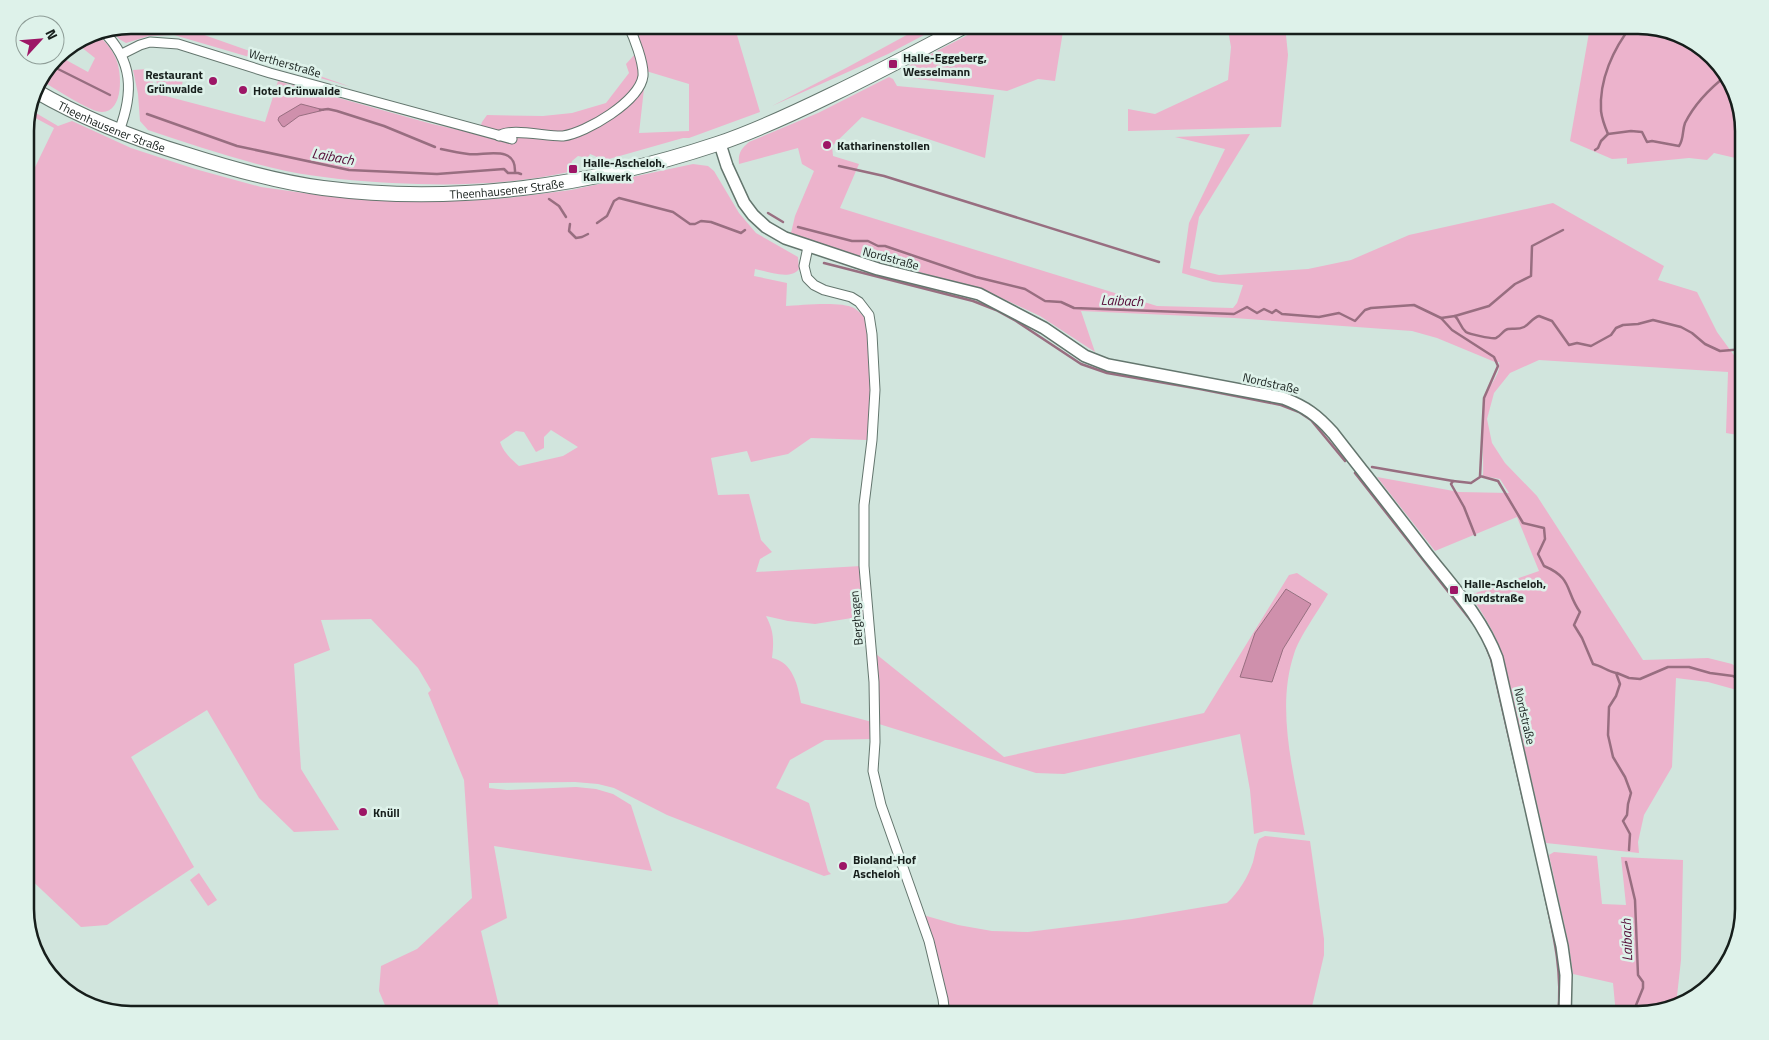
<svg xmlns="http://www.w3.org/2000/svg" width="1769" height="1040" font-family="'Titillium Web',sans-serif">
  <rect width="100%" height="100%" fill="#d1e5dd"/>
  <g fill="#ecb3cc" fill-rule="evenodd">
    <path d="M 131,25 L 176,25 L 351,87 L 174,35 L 149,36 L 126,43 L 119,39 L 110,29 Z"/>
    <path d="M 630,25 L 734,25 L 760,112 L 689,138 L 683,138 L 602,161 L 595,156 L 590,154 L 588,158 L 578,156 L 572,161 L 569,172 C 510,185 452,186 392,183 C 357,181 321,178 286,171 C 239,161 194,145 148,130 L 140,121 L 138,94 L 133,70 L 147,69 L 158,94 L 265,122 L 278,81 L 432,124 L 478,134 L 482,122 L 487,115 L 543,116 L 572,113 L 606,103 L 629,73 L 626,64 L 636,53 ZM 646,71 L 689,84 L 689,131 L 639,133 Z"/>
    <path d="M 925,25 L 943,25 L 888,54 L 772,106 L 848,67 Z"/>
    <path d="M 987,25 L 1064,25 L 1055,81 L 1038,79 L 1007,91 L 911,78 L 903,72 L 904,68 Z"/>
    <path d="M 1227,25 L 1285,25 L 1288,55 L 1281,127 L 1128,131 L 1128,109 L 1155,114 L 1228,80 L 1231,47 Z"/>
    <path d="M 1607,25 L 1638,25 L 1691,39 L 1730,78 L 1744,124 L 1744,160 L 1714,153 L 1707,160 L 1689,158 L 1627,164 L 1627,158 L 1612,159 L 1570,141 L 1590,27 L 1606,27 Z"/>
    <path d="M 94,32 C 104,40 111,47 116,59 C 122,72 124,112 102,112 C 90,112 53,87 40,80 L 57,55 L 88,72 L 95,58 L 76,43 Z"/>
    <path d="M 153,72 L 175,72 L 176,79 L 183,80 L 181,89 L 172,92 L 159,89 Z"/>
    <path d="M 889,77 L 893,79 L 897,86 L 994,95 L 985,158 L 862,117 L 832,146 L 833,156 L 859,164 L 840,208 L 1157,306 L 1233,308 L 1237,303 L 1243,285 L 1213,282 L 1182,273 L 1189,223 L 1225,149 L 1175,137 L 1250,134 L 1199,217 L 1190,268 L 1219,275 L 1308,269 L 1351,260 L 1409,235 L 1553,203 L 1664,266 L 1658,280 L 1697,292 L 1717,332 L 1744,369 L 1744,436 L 1726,433 L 1728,372 L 1539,360 L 1510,373 L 1494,393 L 1487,419 L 1492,443 L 1505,463 L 1537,496 L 1643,660 L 1708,658 L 1732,664 L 1744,673 L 1744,692 L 1708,682 L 1676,678 L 1672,767 L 1644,815 L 1638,842 L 1639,853 L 1546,843 L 1503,656 C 1495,633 1484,615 1470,595 L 1539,571 L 1517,517 L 1435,551 L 1377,477 L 1459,492 L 1509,493 L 1500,479 L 1483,476 C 1484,452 1480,420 1485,398 C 1488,386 1502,373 1499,362 L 1495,362 L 1437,338 L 1412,331 L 1234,318 L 1081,311 L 1095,352 L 1040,316 L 980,288 L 857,256 L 791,233 L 795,216 L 814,171 L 802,164 L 798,148 L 739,164 C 738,153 741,149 749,142 L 818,113 Z"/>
    <path d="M 29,109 L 58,126 L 72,121 L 131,148 L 195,169 L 261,187 L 325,196 L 400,201 L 464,201 L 508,198 L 571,190 L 693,164 L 708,166 L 714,171 L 739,213 L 756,233 L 798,257 L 799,269 C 790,281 767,271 755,269 L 754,276 L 787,283 L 786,306 C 802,305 841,301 854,308 C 857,310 861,313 863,316 C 876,331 869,418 867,440 L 811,438 L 788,454 L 751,462 L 747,451 L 711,458 L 718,495 L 749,494 L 761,540 L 772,552 L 760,559 L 756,572 L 861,566 L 864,616 L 815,624 L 788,621 L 766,616 C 774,631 774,641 772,658 C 793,662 798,686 801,703 L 872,722 L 871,739 L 825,740 L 790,760 L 776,788 L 809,803 L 828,871 L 831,874 L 824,876 L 667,815 L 614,788 L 598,784 L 575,782 L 489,783 L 489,788 L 507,790 L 576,787 L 596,789 L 613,794 L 631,805 L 652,871 L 494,846 L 507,918 L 481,931 L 501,1015 L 383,1015 L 387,1010 L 379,991 L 381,966 L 417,949 L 472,898 L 464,780 L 428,693 L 431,690 L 418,668 L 371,619 L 321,620 L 330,650 L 294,664 L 301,769 L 339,830 L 294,832 L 259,798 L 207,710 L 131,757 L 194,867 L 107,925 L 81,927 L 25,874 L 25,188 L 54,128 L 28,114 ZM 551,430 L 578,447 L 563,456 L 519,466 C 511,459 504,453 500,442 L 516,431 L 524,432 L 536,452 L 544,448 L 544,437 Z"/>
    <path d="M 1297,573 L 1328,594 C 1319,610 1299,637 1294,654 C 1275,711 1295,777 1305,835 L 1265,831 L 1254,834 L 1250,790 L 1240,734 L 1064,774 L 1036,773 L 879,724 L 876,654 L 1004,757 L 1204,713 L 1289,575 ZM 1287,589 L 1311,604 L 1283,649 Z"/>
    <path d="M 1265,836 L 1310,841 L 1324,939 L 1324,955 L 1310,1015 L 948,1015 L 923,915 L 958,925 L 992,931 L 1028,932 L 1132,919 L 1227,903 C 1239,892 1248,877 1253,862 C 1255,854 1256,846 1259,839 Z"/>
    <path d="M 1554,852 L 1597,856 L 1602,904 L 1626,905 L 1621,857 L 1683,860 L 1681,960 L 1676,1005 L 1638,1015 L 1616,1015 L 1613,983 L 1573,974 L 1569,946 L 1549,855 Z"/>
    <path d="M 199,873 L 217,900 L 208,906 L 190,880 Z"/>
  </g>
  <g fill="#cf90ac" stroke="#986e80">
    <path d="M 301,104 L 324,110 L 299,116 L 284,127 L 282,126 L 278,120 L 279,117 Z"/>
    <path d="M 1286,589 L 1311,604 L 1283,649 L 1272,682 L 1240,677 L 1255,633 Z"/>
  </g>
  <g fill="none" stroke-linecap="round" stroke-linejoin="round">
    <g stroke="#986e80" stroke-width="2.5">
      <path d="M 50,65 L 110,95"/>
      <path d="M 320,110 L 328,109 L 337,111 L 384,126 L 435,147"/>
      <path d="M 147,114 L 237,146 L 349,170 L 437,174 L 504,169 L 508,173 L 518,173 L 521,174"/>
      <path d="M 1608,134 C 1605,127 1602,119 1601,111 C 1599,80 1613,49 1632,25"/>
      <path d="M 441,149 C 450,151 459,153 468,154 C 485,156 516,144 515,172"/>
      <path d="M 1595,150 L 1598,148 L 1601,141 L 1608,134 L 1631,131 L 1642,132 L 1647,142 L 1652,141 L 1679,146 C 1684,139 1682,131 1685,123 C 1695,103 1709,89 1727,75"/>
      <path d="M 839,166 L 884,176 L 1159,262"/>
      <path d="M 549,199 L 559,206 L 566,217"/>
      <path d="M 768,213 L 783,222"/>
      <path d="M 597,223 L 607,216 L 614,201 L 619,198 L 673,212 L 690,224 L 695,224 L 701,221 L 711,222 L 741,233 L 745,230"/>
      <path d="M 570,224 L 569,231 L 576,238 L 582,237 L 588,234"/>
      <path d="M 798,227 L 852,241 L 868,241 L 878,246 L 885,246 L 976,277 L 1025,289 L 1045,301 L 1061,302 L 1074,308 L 1234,314 L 1247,307 L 1257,313 L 1264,309 L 1272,313 L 1276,310 L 1282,314 L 1319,317 L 1339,313 L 1355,321 L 1365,310 L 1371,308 L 1414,305 L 1441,318 L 1452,330 L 1494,357 L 1498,366 L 1484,398 L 1480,476 L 1498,481 L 1523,523 L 1544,528 L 1545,539 L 1538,554 L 1544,566 C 1573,578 1565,591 1580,612 L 1574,625 L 1582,638 L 1593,664 C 1602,666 1607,671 1616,673 L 1620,684 L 1616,696 L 1609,707 L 1608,735 L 1613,757 L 1625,777 L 1631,793 L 1628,804 L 1627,815 L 1623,821 L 1630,834 L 1629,850"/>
      <path d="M 824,263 L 973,301 L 996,310 L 1016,321 L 1081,364 L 1107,373 L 1200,389 L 1281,405 L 1299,412 L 1311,420 L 1345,461"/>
      <path d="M 1455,316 L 1489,306 L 1515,284 L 1531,276 L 1532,246 L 1563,230"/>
      <path d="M 1441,318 L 1455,316 C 1460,321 1460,327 1466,332 C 1469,334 1491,339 1496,338 C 1501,336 1503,330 1508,329 C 1513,328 1518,330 1524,327 C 1530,324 1532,318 1539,316 L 1552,321 L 1569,345 L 1577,343 L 1591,346 L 1611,335 L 1616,328 L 1623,325 L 1638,324 L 1653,320 L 1681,327 L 1692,333 L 1705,344 L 1720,351 L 1744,349"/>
      <path d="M 1372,467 L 1453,481"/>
      <path d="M 1355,473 L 1472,622"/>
      <path d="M 1475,535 L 1464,507 L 1451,484 L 1453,481 L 1471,483 L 1480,477"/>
      <path d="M 1485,644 L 1491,659 L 1524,803"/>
      <path d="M 1617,673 L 1629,678 L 1640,679 L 1668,667 L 1689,667 L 1710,673 L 1733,676 L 1744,683"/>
      <path d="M 1626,862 L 1635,900 L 1638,975 L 1643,982 L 1643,988 L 1632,1015"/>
      <path d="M 1544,891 C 1553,932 1563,972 1558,1015"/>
    </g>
    <g stroke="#64766e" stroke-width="11">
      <g id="minor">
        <path d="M 103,31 C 133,61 134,92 119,131"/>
        <path d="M 122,54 L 140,45 L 150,42 L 178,44 L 270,73 L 512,139"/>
        <path d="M 499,136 C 509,127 548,137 563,136 C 586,133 640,101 643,76 C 644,63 634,37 628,25"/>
        <path d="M 808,247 L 804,266 L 807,278 L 814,285 L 824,290 L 851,297 L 859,302 L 869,315 L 872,334 L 875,390 L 872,440 L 864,505 L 864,566 L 874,682 L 875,742 L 873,771 L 881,805 L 929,941 L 943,999 L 945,1015"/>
      </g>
    </g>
    <g stroke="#64766e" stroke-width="14">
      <path id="tertiary" d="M 720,144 L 727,166 L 744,203 L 753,215 L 766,227 L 785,238 L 878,269 L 979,294 L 1044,328 L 1085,356 L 1108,365 L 1283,398 C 1306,407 1317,415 1333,433 C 1364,473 1396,513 1427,554 C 1453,587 1482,618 1497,658 L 1562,946 L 1566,975 L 1565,1015"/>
    </g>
    <g stroke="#64766e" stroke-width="16">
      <g id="secondary">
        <path id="s1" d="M 34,90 C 82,118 135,139 188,155 C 232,169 277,182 323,188 C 455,205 591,186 717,144 C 756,131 794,113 831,95 C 877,73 922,49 967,25"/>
      </g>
    </g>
    <use href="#minor" stroke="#fff" stroke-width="9"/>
    <use href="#tertiary" stroke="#fff" stroke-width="11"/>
    <use href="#secondary" stroke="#fff" stroke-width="14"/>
  </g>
  <g fill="#9d1666" stroke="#def2ea" stroke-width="2">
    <rect x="888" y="59" width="10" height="10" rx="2.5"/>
    <circle cx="213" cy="81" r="5"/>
    <circle cx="243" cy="90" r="5"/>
    <circle cx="827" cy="145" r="5"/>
    <rect x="568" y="164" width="10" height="10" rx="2.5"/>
    <rect x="1449" y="585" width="10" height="10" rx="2.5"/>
    <circle cx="363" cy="812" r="5"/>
    <circle cx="843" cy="866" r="5"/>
  </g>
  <g text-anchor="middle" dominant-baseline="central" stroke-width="5" stroke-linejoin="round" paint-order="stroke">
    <g font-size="12" font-weight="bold" fill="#161e1b" stroke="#def2ea" text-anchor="start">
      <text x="903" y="57">Halle-Eggeberg,<tspan x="903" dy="14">Wesselmann</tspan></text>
      <text x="203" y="74" text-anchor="end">Restaurant<tspan x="203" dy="14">Grünwalde</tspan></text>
      <text x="253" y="90">Hotel Grünwalde</text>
      <text x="837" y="145">Katharinenstollen</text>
      <text x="583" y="162">Halle-Ascheloh,<tspan x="583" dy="14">Kalkwerk</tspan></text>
      <text x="1464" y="583">Halle-Ascheloh,<tspan x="1464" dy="14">Nordstraße</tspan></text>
      <text x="373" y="812">Knüll</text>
      <text x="853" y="859">Bioland-Hof<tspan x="853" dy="14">Ascheloh</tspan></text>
    </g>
    <g font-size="12" fill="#161e1b" stroke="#def2ea">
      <text transform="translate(285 63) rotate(16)">Wertherstraße</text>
      <text stroke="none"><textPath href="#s1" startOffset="86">Theenhausener Straße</textPath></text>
      <text stroke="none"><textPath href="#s1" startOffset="491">Theenhausener Straße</textPath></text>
      <text transform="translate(891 258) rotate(15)">Nordstraße</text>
      <text transform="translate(1271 383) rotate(13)">Nordstraße</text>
      <text transform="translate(856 618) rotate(-95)">Berghagen</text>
      <text transform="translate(1525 716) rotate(77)">Nordstraße</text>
    </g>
    <g font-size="14" font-style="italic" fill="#540935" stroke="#def2ea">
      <text transform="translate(333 156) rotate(10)">Laibach</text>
      <text transform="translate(1122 300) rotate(2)">Laibach</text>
      <text transform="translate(1626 940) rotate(-92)">Laibach</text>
    </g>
  </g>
  <path d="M0 0H1769V1040H0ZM131 34H1638A97 97 0 0 1 1735 131V909A97 97 0 0 1 1638 1006H131A97 97 0 0 1 34 909V131A97 97 0 0 1 131 34Z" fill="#def2ea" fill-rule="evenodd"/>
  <path fill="none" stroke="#161e1b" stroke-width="2.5" d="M131 34H1638A97 97 0 0 1 1735 131V909A97 97 0 0 1 1638 1006H131A97 97 0 0 1 34 909V131A97 97 0 0 1 131 34Z"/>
  <g transform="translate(40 40) rotate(64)"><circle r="24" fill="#def2ea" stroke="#8e9d97"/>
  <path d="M0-4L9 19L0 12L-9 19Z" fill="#9d1666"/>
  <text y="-8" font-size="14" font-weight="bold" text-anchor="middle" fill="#161e1b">N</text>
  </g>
</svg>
